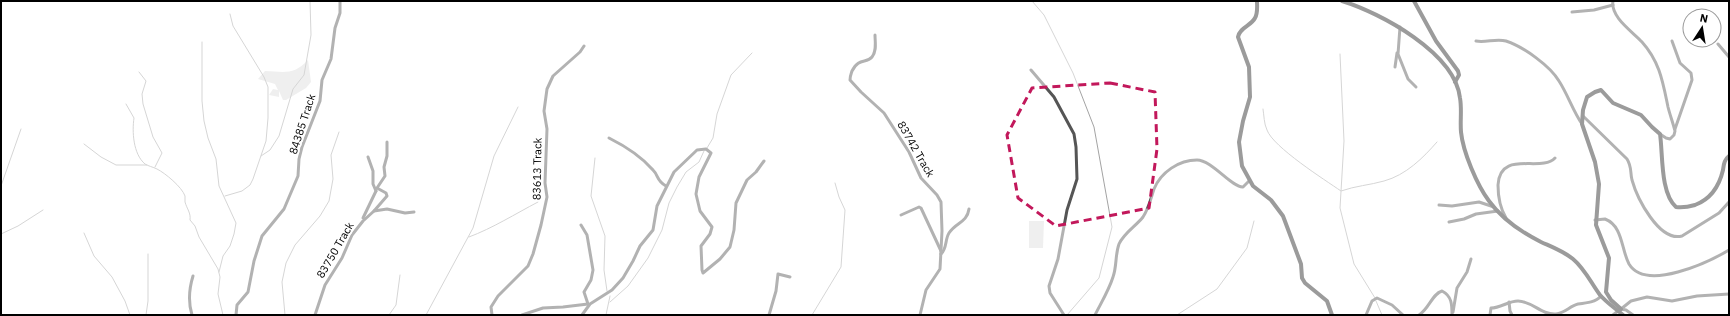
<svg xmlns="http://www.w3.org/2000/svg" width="1730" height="316" font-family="'IBM Plex Sans',sans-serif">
  <rect width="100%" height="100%" fill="#fff"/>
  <g fill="#dcdcdc">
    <path d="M 308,60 L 311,82 L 306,88 L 286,100 L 283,100 L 279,91 L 279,97 L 269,95 L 273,89 L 278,90 L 275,84 L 258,79 L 265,71 C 285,72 294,75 308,60 Z"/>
    <path d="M 1029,221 L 1044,221 L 1043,248 L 1029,248 Z"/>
  </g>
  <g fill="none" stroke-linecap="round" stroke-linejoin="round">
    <g stroke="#a3a3a3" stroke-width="1">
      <path d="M 1032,1 L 1044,15 L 1073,73 L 1094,127 L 1112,227 L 1099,278 L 1067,315"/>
      <path d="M 202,42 L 202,101 L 204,121 L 208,138 L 216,159 L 219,186 L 236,223 L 234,234 L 230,246 L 223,256 L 219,272"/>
      <path d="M 1340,54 L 1344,141 L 1340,208 L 1354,264 L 1375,298"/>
      <path d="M 139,72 L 146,81 L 142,94 L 143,104 L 153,137 L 162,153 L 155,167"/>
      <path d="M 126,104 L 134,118 C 132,131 133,154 145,164 C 148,166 153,167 157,169 C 165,173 182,187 185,196 C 185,198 185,200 185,202 C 187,209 191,213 190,220 L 195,226 L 199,237 L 218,269 L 220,277 L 218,294 L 223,315"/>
      <path d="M 1263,109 C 1264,115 1264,124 1267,130 C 1273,147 1325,180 1341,191 C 1355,186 1370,185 1384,181 C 1406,175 1423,158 1437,142"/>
      <path d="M 84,144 L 101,157 L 116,165 L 147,165"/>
      <path d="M 707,148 L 713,138 L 717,114 L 731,75 L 752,53"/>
      <path d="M 261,156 L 270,150 L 279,136 L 293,89 L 304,75 L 311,35 L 310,1"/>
      <path d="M 595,158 L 591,196 L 605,236 L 604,270 L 607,291"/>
      <path d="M 1,186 L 21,129"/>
      <path d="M 225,196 L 242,191 L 250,185 L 253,179 L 266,141 L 268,118 L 268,87 L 264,77 L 233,26 L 230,14"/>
      <path d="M 84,233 L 94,256 L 112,277 L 125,301 L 130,315"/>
      <path d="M 1,234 L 18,226 L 43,210"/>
      <path d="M 469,237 C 493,228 515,214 538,202"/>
      <path d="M 1376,301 L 1382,315"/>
      <path d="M 610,302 L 628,286 L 648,258 L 662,230 L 669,203 L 677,187 L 686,172 L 699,162 L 704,151"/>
      <path d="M 146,315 L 148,301 L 148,254"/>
      <path d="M 285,315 L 282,282 L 286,263 L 295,245 L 320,216 L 329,201 L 333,179 L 331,155 L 339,132"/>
      <path d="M 389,315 L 396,305 L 400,275"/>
      <path d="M 426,315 L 473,228 L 494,156 L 518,107"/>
      <path d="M 606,315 L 610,296"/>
      <path d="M 812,315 L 841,267 L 845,210 L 839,197 L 835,183"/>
      <path d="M 1177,315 L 1217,289 L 1247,248 L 1254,221"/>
    </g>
    <g stroke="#555" stroke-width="3">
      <path d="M 1613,1 C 1610,17 1633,32 1642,42 C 1660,62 1663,83 1668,107 C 1670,115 1673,123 1675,131 L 1674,135 L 1670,139 L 1666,138 L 1660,134"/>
      <path d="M 1572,12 L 1594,10 L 1613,5"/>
      <path d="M 1400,27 L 1398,54 L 1408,79 L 1416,87"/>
      <path d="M 875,35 C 875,42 877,51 872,57 C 866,64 859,57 852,71 C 851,74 850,76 850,80 L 861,92 L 884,113 L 909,152 L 921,178 L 937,195 L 941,202 L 942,231 L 940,269 L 926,290 L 920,315"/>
      <path d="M 1476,41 C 1486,43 1496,38 1506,41 C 1524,47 1550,66 1559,81 C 1568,95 1573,111 1582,124"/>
      <path d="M 1672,41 L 1680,63 L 1691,73 L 1692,80 L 1675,129"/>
      <path d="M 1718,44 L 1729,57"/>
      <path d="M 1395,67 L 1397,53"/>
      <path d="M 1031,70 L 1054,97 L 1074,134 L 1076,147 L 1077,179 L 1067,210 L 1058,259 L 1049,286 L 1050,293 L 1064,315"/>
      <path d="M 1583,116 L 1627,159 C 1632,167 1630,172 1632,180 C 1637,198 1659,242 1682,236 L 1719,213 L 1729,202"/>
      <path d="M 609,138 C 625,146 641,156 653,170 C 659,176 656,180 666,186"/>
      <path d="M 368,157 L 373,171 L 373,184 L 376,191"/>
      <path d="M 1439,205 L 1452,206 L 1479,202 L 1494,207"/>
      <path d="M 374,211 L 387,209 L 405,213 L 414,212"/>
      <path d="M 901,215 L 919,207 L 921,208 L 941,251"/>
      <path d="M 363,218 L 376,191"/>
      <path d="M 1506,218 C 1500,208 1498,197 1498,185 C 1500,149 1541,173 1555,158"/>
      <path d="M 1595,220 L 1605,219 C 1623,226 1621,249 1629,264 C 1646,292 1709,262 1729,250"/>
      <path d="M 1449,222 L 1464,219 L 1476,214 L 1498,211"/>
      <path d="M 581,225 L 587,235 L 593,270 L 591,280 L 584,292 L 588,304"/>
      <path d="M 941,254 C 947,249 945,239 949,233 C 956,222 967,223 969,209"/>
      <path d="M 1509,302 L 1510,311 L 1512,315"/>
      <path d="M 1621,309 L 1631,301 L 1647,297 L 1672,301 L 1697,296 L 1729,294"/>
      <path d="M 1621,309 L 1626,310 L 1633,315"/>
      <path d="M 1453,312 L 1457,288 L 1467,272 L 1471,259"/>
      <path d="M 192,315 C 188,302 189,289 193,276"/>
      <path d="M 236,315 L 237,305 L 248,292 L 254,261 L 262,236 L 284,209 L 298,176 L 299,159 L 302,147 L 320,101 L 322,80 L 331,59 L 335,28 L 340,13 L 340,1"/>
      <path d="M 315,315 L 325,285 L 342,258 L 352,235 L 363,221 L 374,211 L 387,196 L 386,193 L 377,188 L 385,176 L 384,167 L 387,156 L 387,142"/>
      <path d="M 492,315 L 491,307 L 498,296 L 528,266 L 533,254 L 541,225 L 547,197 L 545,183 L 547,129 L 544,111 L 547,89 L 553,76 L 580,52 L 584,46"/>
      <path d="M 522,315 L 543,308 L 563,307 L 588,304"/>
      <path d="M 582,315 L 590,304 L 612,290 L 623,278 L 633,261 L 640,246 L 653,230 L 657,206 L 674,172 L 697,150 L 706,149 L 711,153 L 699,177 L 696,194 L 700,211 L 712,227 L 710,234 L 701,246 L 702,270 L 703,273 L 720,259 L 730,247 L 734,230 L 736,203 L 747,180 L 756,172 L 764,161"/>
      <path d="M 769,315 L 776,291 L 778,274 L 790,277"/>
      <path d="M 1095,315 C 1101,303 1109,290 1113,277 C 1117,266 1115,255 1119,244 C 1124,233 1136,226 1143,217 C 1149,208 1151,198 1154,189 C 1161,172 1179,160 1197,160 C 1212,160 1232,188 1243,187 L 1249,181"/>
      <path d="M 1366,315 L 1372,301 L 1377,298 L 1392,305 L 1403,315"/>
      <path d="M 1419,315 C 1429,309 1432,294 1442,291 C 1452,296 1452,305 1452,315"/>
      <path d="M 1490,315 L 1491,308 C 1501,308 1508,301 1518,301 C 1532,301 1541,315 1556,314 C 1565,313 1570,306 1578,304 C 1587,303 1596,302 1601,296"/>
      <path d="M 1613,315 L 1618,311"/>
    </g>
    <g stroke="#222" stroke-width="4">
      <path d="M 1257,1 C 1257,6 1258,13 1255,18 C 1251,26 1240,27 1238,37 L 1249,67 L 1250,97 L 1243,121 L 1239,142 L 1242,166 L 1253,186 L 1271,200 L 1283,216 L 1301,264 L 1302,278 L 1305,283 L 1327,301 L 1332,315"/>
      <path d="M 1342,1 C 1381,13 1455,53 1460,98 C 1462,109 1460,121 1461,132 C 1463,152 1477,185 1489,201 C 1502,219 1521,232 1541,242 C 1552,247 1563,251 1573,259 C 1585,269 1591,283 1600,295 C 1607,303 1615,308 1623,315"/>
      <path d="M 1414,1 L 1436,41 L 1458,71 L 1459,75 L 1455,82"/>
      <path d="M 1618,311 L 1621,309 L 1611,300 L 1606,292 L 1609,258 L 1596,225 L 1599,184 L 1595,162 L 1582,124 L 1583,110 L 1587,97 L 1595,92 L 1601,90 L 1613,103 L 1641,115 L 1652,127 L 1660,134 C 1663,153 1660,193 1676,207 C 1683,208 1688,207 1695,205 C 1711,199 1719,187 1723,170 C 1724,164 1724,160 1729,156"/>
    </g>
  </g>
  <path d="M0 0H1730V316H0ZM 1110,83 L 1155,92 L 1157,149 L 1149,208 L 1056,226 L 1018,198 L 1007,135 L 1032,88 Z" fill="#fff" fill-opacity=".55" fill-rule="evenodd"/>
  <path fill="none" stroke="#c2185b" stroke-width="3" stroke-dasharray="8 5" stroke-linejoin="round" d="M 1110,83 L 1155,92 L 1157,149 L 1149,208 L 1056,226 L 1018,198 L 1007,135 L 1032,88 Z"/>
  <g text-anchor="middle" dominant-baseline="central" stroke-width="4" stroke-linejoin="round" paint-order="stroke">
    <g font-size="11" fill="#000" stroke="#fff">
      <text transform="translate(302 124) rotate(-72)">84385 Track</text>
      <text transform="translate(916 149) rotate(60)">83742 Track</text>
      <text transform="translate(537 169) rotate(-89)">83613 Track</text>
      <text transform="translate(335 250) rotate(-60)">83750 Track</text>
    </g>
  </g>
  <rect width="1730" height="316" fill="none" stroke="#000000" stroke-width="4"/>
  <g transform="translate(1702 28) rotate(12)"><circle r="19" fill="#ffffff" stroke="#999999"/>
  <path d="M0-3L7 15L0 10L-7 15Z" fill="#000000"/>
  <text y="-6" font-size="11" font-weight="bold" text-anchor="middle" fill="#000000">N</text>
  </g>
</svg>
